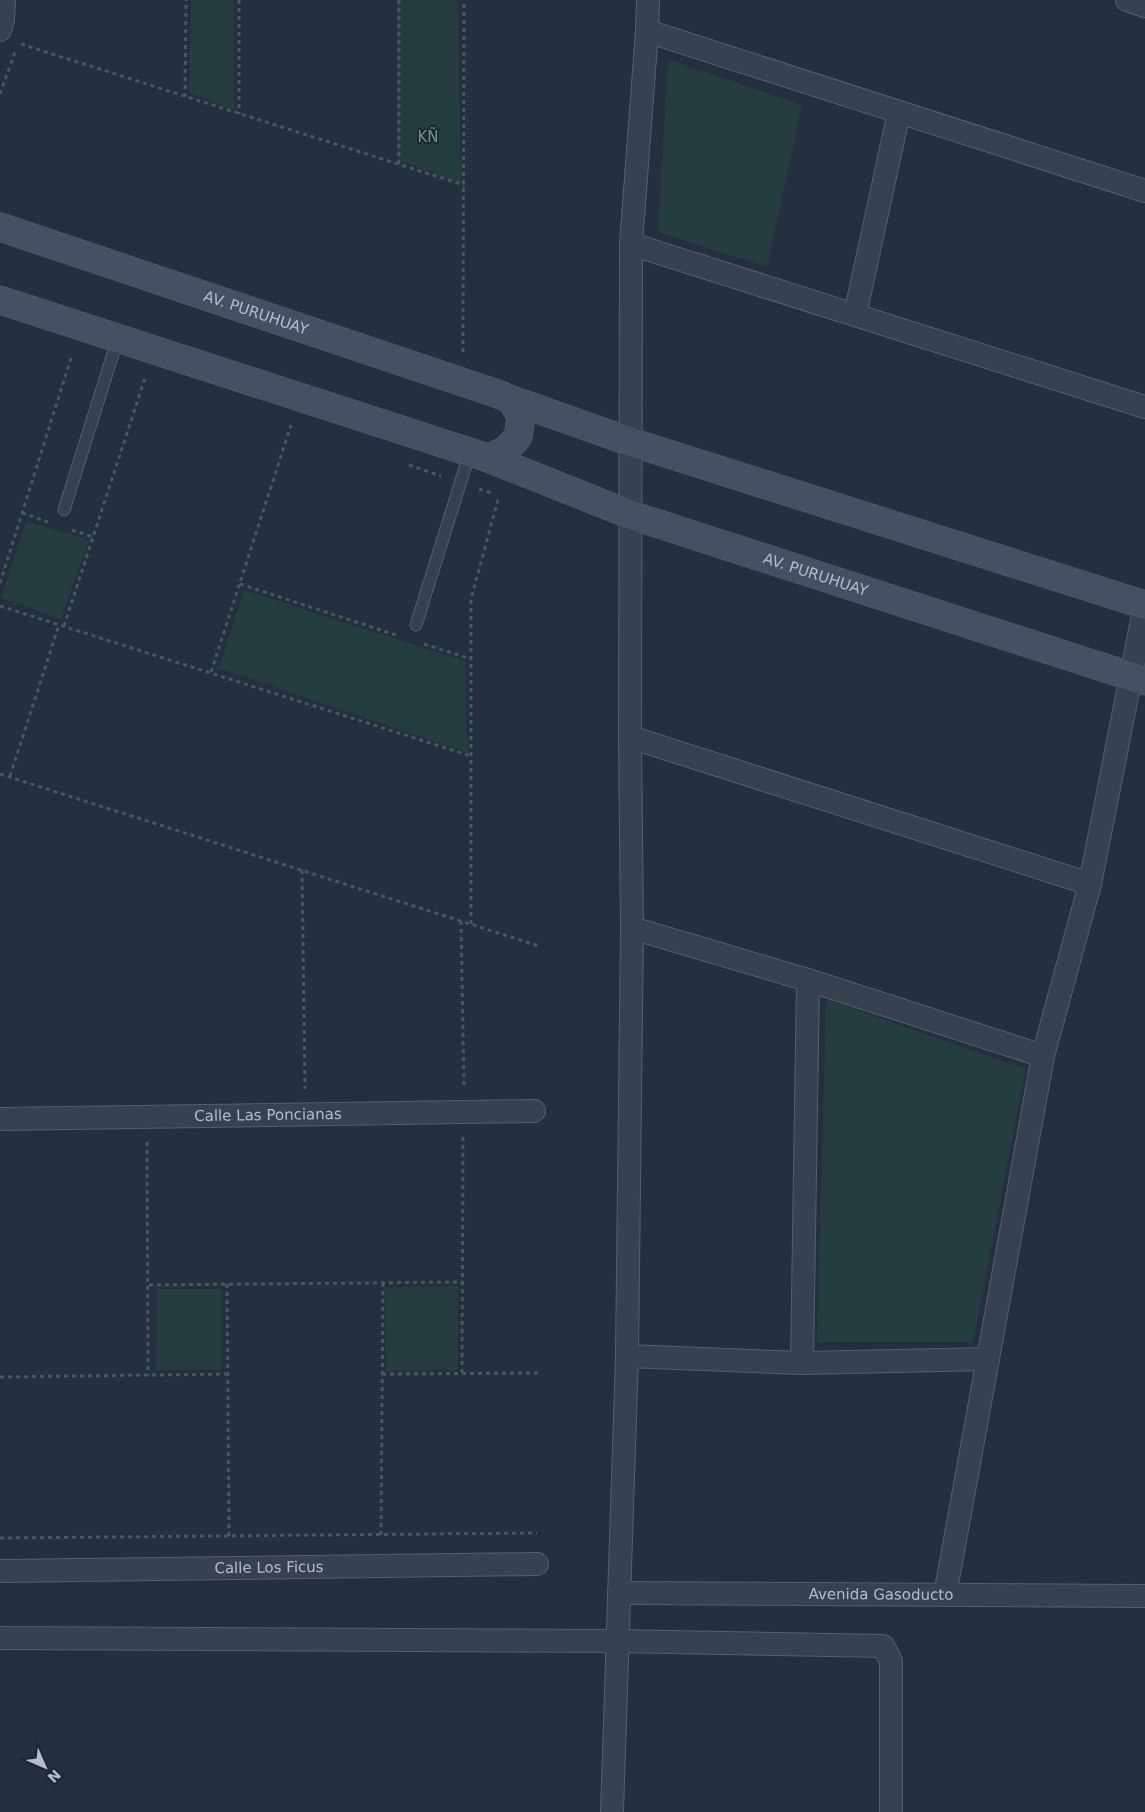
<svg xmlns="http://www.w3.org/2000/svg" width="1145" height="1812" font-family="'DejaVu Sans',sans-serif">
  <rect width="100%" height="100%" fill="#242f3f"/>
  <g fill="#263d40">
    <path d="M 191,0 L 234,0 L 234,110 L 189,93 Z"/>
    <path d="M 397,0 L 458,0 L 461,184 L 397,159 Z"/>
    <path d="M 668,59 L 802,105 L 767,267 L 658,232 Z"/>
    <path d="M 26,521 L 89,540 L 61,619 L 1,598 Z"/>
    <path d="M 244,590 L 465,661 L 468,753 L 219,668 Z"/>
    <path d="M 826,999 L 1026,1069 L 973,1342 L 817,1342 Z"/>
    <path d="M 458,1286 L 458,1370 L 386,1371 L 385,1287 Z"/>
    <path d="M 157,1289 L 222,1289 L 222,1370 L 156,1370 Z"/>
  </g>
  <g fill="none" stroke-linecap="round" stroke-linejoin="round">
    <g stroke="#565f6d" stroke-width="13">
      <g id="service">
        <path d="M 64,510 L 118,338"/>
        <path d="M 416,625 L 470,452"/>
      </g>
    </g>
    <g stroke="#565f6d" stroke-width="24">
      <g id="minor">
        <path d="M 1127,0 L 1145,6"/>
        <path d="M 0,30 L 3,20 L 4,0"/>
        <path d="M 647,31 L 1145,191"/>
        <path d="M 631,244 L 1145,407"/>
        <path d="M 855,315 L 899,112"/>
        <path d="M 630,737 L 1090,884"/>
        <path d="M 632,928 L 808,980 L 1043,1056"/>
        <path id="s1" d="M 0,1119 L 534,1111"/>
        <path d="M 627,1356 L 802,1363 L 988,1359"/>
        <path d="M 802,1363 L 808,980"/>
        <path id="s2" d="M 0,1571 L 537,1564"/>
        <path id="s3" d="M 619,1593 L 1145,1596"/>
        <path d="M 945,1595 L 1043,1056 L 1090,884 L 1145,605"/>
        <path d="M 0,1638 L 617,1641 L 883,1646 L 891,1661 L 891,1812"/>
        <path d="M 612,1812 L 627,1356 L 632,928 L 630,737 L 631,244 L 647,31 L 648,0"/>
      </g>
    </g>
    <g stroke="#565f6d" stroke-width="29">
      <g id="secondary">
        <path id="s4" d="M 0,227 L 498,394 L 512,400 L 521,418 L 518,437 L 506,450 L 488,458 L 0,300"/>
        <path d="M 512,400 L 631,442 L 1145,605"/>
        <path id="s5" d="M 488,458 L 631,515 L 1145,681"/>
      </g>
    </g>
    <g stroke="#445a5d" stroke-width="3" stroke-dasharray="4 4" stroke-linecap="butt">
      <path d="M 239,0 L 239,114"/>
      <path d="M 399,0 L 399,164"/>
      <path d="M 21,44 L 464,185"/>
      <path d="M 0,94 L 15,52"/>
      <path d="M 185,97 L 186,0"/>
      <path d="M 463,352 L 464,0"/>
      <path d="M 409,465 L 441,476"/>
      <path d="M 479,489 L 494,494"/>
      <path d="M 22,513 L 48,522"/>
      <path d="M 72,530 L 93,537"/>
      <path d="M 0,583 L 72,355"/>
      <path d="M 240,584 L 399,636"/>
      <path d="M 0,606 L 471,756"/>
      <path d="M 64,626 L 145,378"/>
      <path d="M 424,644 L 471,659"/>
      <path d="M 211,672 L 291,425"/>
      <path d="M 0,774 L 539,946"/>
      <path d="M 10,776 L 59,625"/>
      <path d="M 302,870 L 305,1089"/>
      <path d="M 461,921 L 464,1088"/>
      <path d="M 471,924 L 471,599 L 499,496"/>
      <path d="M 147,1142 L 148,1375"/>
      <path d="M 227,1284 L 229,1536"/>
      <path d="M 149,1285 L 463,1282"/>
      <path d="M 462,1373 L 463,1137"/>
      <path d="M 382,1374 L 539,1373"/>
      <path d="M 0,1377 L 228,1374"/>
      <path d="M 381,1535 L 383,1282"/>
      <path d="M 0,1538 L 537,1533"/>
    </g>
    <use href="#service" stroke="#38414f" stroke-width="11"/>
    <use href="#minor" stroke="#38414f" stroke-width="22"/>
    <use href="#secondary" stroke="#465062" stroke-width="28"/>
  </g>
  <g text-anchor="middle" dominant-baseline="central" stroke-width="4" stroke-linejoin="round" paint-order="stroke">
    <g font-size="15" fill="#6a9c77" stroke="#1d2634">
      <text x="428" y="137">KÑ</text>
    </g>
    <g font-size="15" fill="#b4bcca" stroke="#1d2634">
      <text stroke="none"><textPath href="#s4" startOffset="270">AV. PURUHUAY</textPath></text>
      <text stroke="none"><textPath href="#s5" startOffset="348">AV. PURUHUAY</textPath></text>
      <text stroke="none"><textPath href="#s1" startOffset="268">Calle Las Poncianas</textPath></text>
      <text stroke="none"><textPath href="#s2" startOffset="269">Calle Los Ficus</textPath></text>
      <text stroke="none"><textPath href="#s3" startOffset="262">Avenida Gasoducto</textPath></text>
    </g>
  </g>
  <g transform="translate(45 1767) rotate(135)" stroke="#1d2634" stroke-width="4" paint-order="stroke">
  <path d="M0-4L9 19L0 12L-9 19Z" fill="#b4bcca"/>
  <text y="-8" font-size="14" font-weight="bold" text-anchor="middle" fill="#b4bcca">N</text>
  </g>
</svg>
